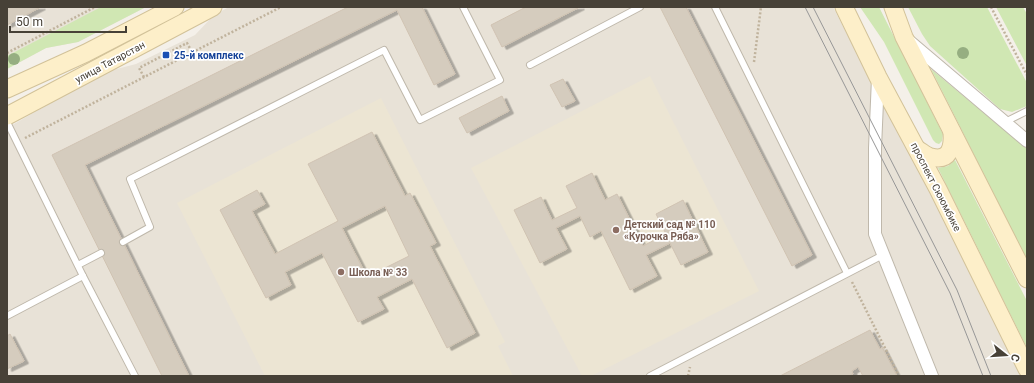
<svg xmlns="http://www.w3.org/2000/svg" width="1034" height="383" font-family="Roboto,sans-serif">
  <defs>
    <filter id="shadow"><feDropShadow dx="4.5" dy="2.5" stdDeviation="0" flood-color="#0004"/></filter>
  </defs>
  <rect width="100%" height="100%" fill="#f4f0e9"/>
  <g fill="#e8e2d7">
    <path d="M 7,7 L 146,7 L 78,42 L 46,48 L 7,69 Z"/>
    <path d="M 229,7 L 833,7 L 948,228 L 1022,376 L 7,376 L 7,128 L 105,72 L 136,64 L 195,35 L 214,15 Z"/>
  </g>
  <g fill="#ece5d3">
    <path d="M 650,76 L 759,291 L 591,376 L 582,376 L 471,168 Z"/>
    <path d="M 381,98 L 505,342 L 498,346 L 513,376 L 265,376 L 177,203 Z"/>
  </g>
  <g fill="#d0e7b3">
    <path d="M 101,7 L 146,7 L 78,42 L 46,48 L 7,69 L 7,56 Z"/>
    <path d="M 860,7 L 879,7 L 943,134 L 942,141 L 939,144 L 936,143 L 933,140 L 884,42 Z"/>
    <path d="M 908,7 L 987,7 L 1027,83 L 1027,106 L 1012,112 L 1000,109 L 930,46 L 922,34 Z"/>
    <path d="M 996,7 L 1023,7 L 1027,14 L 1027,66 Z"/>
    <path d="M 931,69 L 1027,149 L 1027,260 Z"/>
    <path d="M 955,160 L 1027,301 L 1027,348 L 938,168 L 948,166 Z"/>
  </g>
  <g fill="#d5ccbe" stroke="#d0c3b2" fill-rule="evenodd" filter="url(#shadow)">
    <path d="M 7,7 L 41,7 L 7,25 Z"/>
    <path d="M 348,7 L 422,7 L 455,74 L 434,85 L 397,10 L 85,165 L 189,376 L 162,376 L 52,155 Z"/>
    <path d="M 526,7 L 580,7 L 502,47 L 491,25 Z"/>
    <path d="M 660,7 L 686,7 L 812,255 L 792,266 Z"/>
    <path d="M 563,79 L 575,101 L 562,107 L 550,85 Z"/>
    <path d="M 502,96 L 509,111 L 467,133 L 459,118 Z"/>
    <path d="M 372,132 L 405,196 L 410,193 L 436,243 L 430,246 L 475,333 L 447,348 L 412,279 L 377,297 L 384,309 L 358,322 L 322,253 L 285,272 L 291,285 L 266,298 L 220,210 L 257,190 L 265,204 L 252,211 L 275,254 L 338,221 L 308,164 ZM 385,206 L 409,256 L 367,277 L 342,228 Z"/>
    <path d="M 592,173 L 605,200 L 617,194 L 643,246 L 666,234 L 656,214 L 683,200 L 708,252 L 681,265 L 670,243 L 646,255 L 657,276 L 630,290 L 601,231 L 590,237 L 580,216 L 556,228 L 567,249 L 540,263 L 514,210 L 541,197 L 552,220 L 577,208 L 566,186 Z"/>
    <path d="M 870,330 L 880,349 L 882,347 L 897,376 L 863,376 L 858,367 L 852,371 L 853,374 L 849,376 L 780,376 Z"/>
    <path d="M 10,334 L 24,361 L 7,369 L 7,336 Z"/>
  </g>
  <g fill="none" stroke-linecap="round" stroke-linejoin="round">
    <g stroke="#bfb8ab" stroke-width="8">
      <g id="lane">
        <path d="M 715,7 L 847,273"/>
        <path d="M 530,65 L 640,7"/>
        <path d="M 7,122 L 83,276 L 135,376"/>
        <path d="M 1005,122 L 1027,111"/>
        <path d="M 123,242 L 150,227 L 130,179 L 384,50 L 420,120 L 500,80 L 463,7"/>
        <path d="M 78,265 L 101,253"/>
        <path d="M 7,316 L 83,276"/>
        <path d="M 650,376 L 883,255"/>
      </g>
    </g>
    <g stroke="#bfb8ab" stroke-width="14">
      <g id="street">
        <path d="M 909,41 L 1027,141"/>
        <path d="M 878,78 L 875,148 L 875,234 L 932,376"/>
      </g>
    </g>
    <g stroke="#d2c299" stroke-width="19">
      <g id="secondary">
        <path d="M 844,7 L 878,77 L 938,189 L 1027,369"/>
        <path d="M 893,7 L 904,37 L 1027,279"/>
        <path d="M 7,89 L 86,53 L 175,7"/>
        <path d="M 7,116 L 213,7"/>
        <path d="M 917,149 C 921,151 926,156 931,157 C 950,162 953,147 952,132"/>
      </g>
    </g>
    <g stroke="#c0b39d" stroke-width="2.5" stroke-dasharray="2 2" stroke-linecap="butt">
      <path d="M 991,7 L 1027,75"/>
      <path d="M 7,53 L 95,7"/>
      <path d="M 754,62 L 761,7"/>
      <path d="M 144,77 L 139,68 L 187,43 L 192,52"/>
      <path d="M 25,138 L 281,7"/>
      <path d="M 852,282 L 899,376"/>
      <path d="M 688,376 L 690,367"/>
    </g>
    <use href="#lane" stroke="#fff" stroke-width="6"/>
    <use href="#street" stroke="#fff" stroke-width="12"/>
    <use href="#secondary" stroke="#fdefc9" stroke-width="17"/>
    <g stroke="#979797" stroke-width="1">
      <path d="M 805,7 L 950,293 L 983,376"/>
      <path d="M 813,7 L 957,290 L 991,376"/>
    </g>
  </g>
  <g fill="#96ae81">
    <circle cx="963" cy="53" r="6"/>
    <circle cx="14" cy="59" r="6"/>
  </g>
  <rect fill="#1a4fb4" stroke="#fff" stroke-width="1.5" x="162" y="51" width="8" height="8" rx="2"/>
  <g fill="#8d6e63" stroke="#fff" stroke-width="1.5">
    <circle cx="616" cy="230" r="4"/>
    <circle cx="341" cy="272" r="4"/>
  </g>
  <g text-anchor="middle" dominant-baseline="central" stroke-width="3.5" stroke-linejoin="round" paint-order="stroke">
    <g font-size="10" font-weight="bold" fill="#164399" stroke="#fff" text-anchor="start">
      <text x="174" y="55">25-й комплекс</text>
    </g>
    <g font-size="10" fill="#474137" stroke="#fff">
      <text transform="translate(110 62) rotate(-28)">улица Татарстан</text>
      <text transform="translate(936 187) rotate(63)">проспект Сююмбике</text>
    </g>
    <g font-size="10" font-weight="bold" fill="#785e54" stroke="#fff" text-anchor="start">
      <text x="624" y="224">Детский сад № 110<tspan x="624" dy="12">«Курочка Ряба»</tspan></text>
      <text x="349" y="272">Школа № 33</text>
    </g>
  </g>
  <rect width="1034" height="383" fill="none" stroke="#474137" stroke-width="16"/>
  <g transform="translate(1006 355) rotate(107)" stroke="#ffffff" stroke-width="3" paint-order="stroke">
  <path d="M0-3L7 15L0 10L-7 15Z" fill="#474137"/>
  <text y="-6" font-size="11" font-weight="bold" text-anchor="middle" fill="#474137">С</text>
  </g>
  <path d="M10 26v6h116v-6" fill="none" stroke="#474137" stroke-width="2"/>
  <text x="16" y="26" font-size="12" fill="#474137" stroke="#ffffff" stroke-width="3" paint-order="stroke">50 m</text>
</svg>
